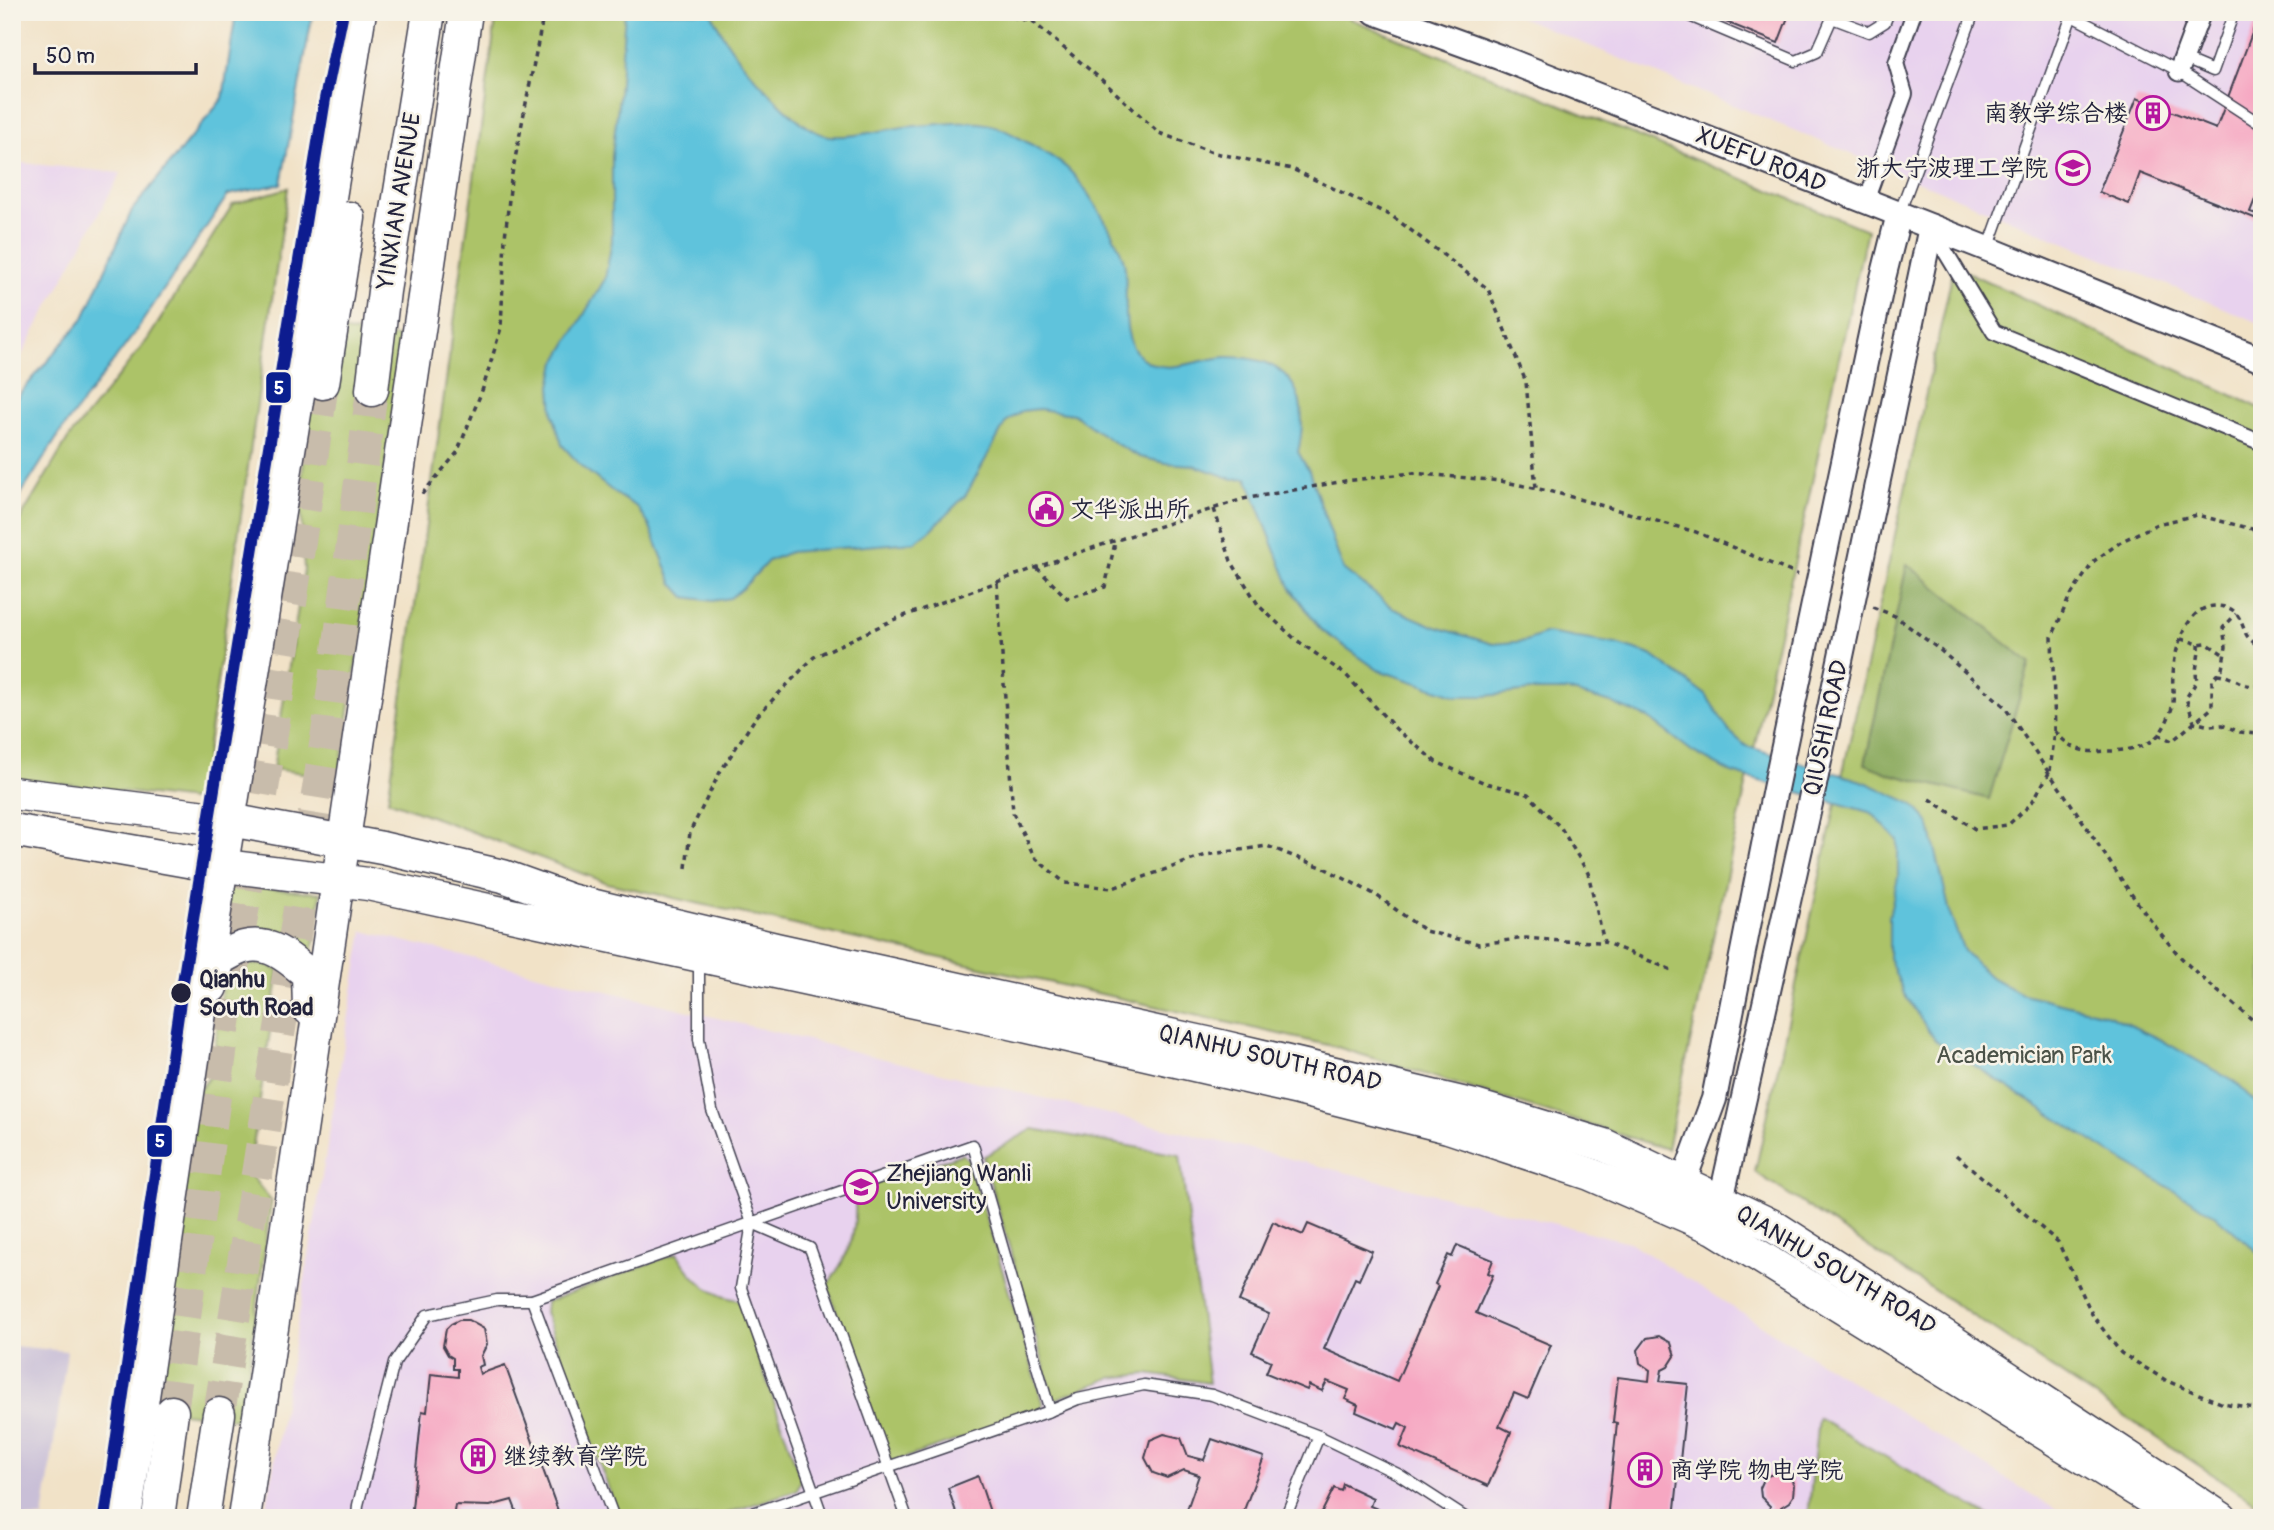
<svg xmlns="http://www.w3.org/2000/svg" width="2274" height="1530" font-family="Pangolin,'LXGW WenKai TC',sans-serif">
  <rect width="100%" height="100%" fill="#f7f3e8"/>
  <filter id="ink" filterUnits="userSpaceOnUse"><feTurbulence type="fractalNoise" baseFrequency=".0143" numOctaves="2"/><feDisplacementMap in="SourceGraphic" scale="14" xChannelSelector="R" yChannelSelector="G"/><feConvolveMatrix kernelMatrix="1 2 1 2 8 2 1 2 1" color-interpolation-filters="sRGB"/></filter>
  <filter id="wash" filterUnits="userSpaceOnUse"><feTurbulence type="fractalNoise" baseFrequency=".00686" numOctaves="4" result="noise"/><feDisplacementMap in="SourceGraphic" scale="28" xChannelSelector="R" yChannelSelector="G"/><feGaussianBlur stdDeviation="1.57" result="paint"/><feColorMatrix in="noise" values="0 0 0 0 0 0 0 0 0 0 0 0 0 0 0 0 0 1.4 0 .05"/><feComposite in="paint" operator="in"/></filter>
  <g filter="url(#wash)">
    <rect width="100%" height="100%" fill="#f1e2c7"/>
    <g fill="#e8d2ee">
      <path d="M 1508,12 L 2262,12 L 2262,324 Z"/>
      <path d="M 12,162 L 121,173 L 12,373 Z"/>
      <path d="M 363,931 L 1629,1242 L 2069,1518 L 265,1518 Z"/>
    </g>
    <path fill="#c9bfd7" d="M 12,1346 L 67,1351 L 43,1518 L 12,1518 Z"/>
    <g fill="#acc368" stroke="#677252" stroke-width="2">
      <path d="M 497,12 L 1334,12 L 1867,230 L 1667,1149 L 1337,1047 L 607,883 L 388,800 Z"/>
      <path d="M 288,188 L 200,801 L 12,778 L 12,533 L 68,439 L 148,339 L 233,204 Z"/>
      <path d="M 1954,266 L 2262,409 L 2262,1507 L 1755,1172 Z"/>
      <path d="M 320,328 L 405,338 L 339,778 L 273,769 L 304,569 L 300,493 Z"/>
      <path d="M 225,884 L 321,893 L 311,963 L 219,952 Z"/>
      <path d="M 247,964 L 268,965 L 279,971 L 249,1173 L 271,1201 L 242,1420 L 147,1409 L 195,1096 L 212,1073 L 222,987 Z"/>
      <path d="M 1033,1129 L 1180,1155 L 1209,1383 L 1147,1374 L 1110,1378 L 1054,1400 L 983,1157 Z"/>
      <path d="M 962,1154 L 968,1159 L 1044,1405 L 1040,1412 L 893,1462 L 888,1457 L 827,1285 C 850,1256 859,1228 854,1191 Z"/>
      <path d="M 677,1253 C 691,1277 710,1297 739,1300 L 801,1480 L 797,1490 L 713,1518 L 619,1518 L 545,1312 L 546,1302 Z"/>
      <path d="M 1818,1418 L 1992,1518 L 1808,1518 Z"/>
    </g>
    <path fill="#89a95c" stroke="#56664c" stroke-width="2" d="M 1907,564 L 2030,663 L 1989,799 L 1890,774 L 1865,764 Z"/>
    <g fill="#5ec3dc" stroke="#40728c" stroke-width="2">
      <path d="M 236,12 L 313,12 L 281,184 L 228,195 L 131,338 L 62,430 L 12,508 L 12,403 L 84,318 L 132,210 L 223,98 Z"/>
      <path d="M 625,12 L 711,12 C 716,22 720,31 726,40 C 742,66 796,127 824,135 C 842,140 884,130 903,127 C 915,126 928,125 940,124 C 968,122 987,119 1012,134 C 1027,142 1059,159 1070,171 C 1086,188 1119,239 1124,262 C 1130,290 1117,339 1142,358 C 1168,378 1200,357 1228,357 C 1292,357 1311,395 1298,452 L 1309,471 L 1343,569 L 1394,609 L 1436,627 L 1493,644 L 1526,641 L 1546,633 L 1616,644 L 1651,655 L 1706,695 L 1729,731 L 1746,746 L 1865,782 L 1913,804 L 1929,822 L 1951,917 L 1964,951 L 1989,976 L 2020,993 L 2109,1015 L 2161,1040 L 2235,1082 L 2262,1109 L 2262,1256 L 2214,1214 L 2112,1154 L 1935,1040 L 1904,994 L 1889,958 L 1889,917 L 1898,877 L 1898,841 L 1872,813 L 1732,773 L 1693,752 L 1648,718 L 1611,703 L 1569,691 L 1530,691 L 1486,696 L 1457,696 L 1378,670 L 1320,629 L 1290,587 L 1247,478 L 1233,479 L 1193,465 L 1166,463 L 1140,457 L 1116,444 L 1073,414 L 1039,409 L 1022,411 L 1006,422 L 966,495 L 931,530 L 915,542 L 790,552 L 768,561 L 744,587 L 730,598 L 712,601 L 685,597 L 673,584 L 649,525 L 637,507 L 616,494 L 581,466 L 562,445 L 553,414 L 551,386 L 556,362 L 605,279 L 612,241 L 612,156 L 619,96 Z"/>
    </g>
    <g id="blocks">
      <g fill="#f6a7c2">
        <path d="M 1701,12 L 1790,12 L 1778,43 Z"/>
        <path d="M 2260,12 L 2262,182 L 2250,212 L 2262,216 L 2262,221 L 2140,173 L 2129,204 L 2099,192 L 2137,98 L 2216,129 Z"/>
        <path d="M 1273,1222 L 1303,1235 L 1308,1224 L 1372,1251 L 1359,1280 L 1355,1278 L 1324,1349 L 1397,1381 L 1438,1286 L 1435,1284 L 1448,1255 L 1452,1257 L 1457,1245 L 1493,1260 L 1488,1273 L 1493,1275 L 1476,1313 L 1551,1345 L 1528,1399 L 1514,1393 L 1499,1426 L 1511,1432 L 1488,1486 L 1400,1447 L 1408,1428 L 1399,1423 L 1396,1429 L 1356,1412 L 1358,1405 L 1345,1399 L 1349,1390 L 1327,1381 L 1322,1391 L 1309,1385 L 1307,1390 L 1266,1373 L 1271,1361 L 1252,1352 L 1269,1314 L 1239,1301 Z"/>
        <path d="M 459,1320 L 468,1320 L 484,1329 L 487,1344 L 481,1356 L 483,1365 L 478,1367 L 480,1374 L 505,1365 L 558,1511 L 538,1518 L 519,1518 L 512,1500 L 490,1506 L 455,1505 L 453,1518 L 411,1518 L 422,1411 L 427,1412 L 431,1374 L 458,1377 L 458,1369 L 453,1369 L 453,1358 L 448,1355 L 443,1346 L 446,1329 L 451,1324 Z"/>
        <path d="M 1659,1336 L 1671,1343 L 1675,1356 L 1668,1367 L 1662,1370 L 1660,1381 L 1688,1384 L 1674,1518 L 1607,1518 L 1617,1423 L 1613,1422 L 1618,1377 L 1649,1381 L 1650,1370 L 1640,1363 L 1638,1350 L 1647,1338 Z"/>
        <path d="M 1164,1434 L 1181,1438 L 1188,1456 L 1204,1460 L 1212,1439 L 1264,1457 L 1241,1518 L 1184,1518 L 1199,1475 L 1184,1470 L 1167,1478 L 1153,1473 L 1145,1458 L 1150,1440 Z"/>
        <path d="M 1778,1472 L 1785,1474 L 1792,1481 L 1794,1485 L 1793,1496 L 1789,1502 L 1781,1507 L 1780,1518 L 1768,1518 L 1770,1506 L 1761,1497 L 1760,1488 L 1765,1477 Z"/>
        <path d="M 978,1476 L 992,1518 L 958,1518 L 948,1488 Z"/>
        <path d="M 1343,1484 L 1373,1498 L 1370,1506 L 1392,1515 L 1391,1518 L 1319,1518 L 1334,1488 L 1341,1491 Z"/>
        <path d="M 1739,1514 L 1760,1516 L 1760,1518 L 1738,1518 Z"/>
      </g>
    </g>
  </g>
  <g filter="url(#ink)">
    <use href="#blocks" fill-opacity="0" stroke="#413f50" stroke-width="2"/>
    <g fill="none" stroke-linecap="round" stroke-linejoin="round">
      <g stroke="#c8bcab" stroke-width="32" stroke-dasharray="32 16" stroke-linecap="butt">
        <path d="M 172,1412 L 226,1016 L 274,721 L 323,383"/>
        <path d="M 219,1414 L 329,719 L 372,390"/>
      </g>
      <g stroke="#413f50" stroke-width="13">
        <g id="service">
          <path d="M 1680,12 L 1796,61 L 1817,52 L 1832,18 L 1869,32 L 1885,22 L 1889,12"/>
          <path d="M 2064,12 L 2179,71 L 2262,125"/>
          <path d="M 2189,56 L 2187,60 L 2213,71 L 2234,12"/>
          <path d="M 1899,214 L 1974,12"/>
          <path d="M 1988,249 L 2072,15"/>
          <path d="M 699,958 L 699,1039 L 712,1110 L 752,1223"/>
          <path d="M 532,1300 L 614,1518"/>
          <path d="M 357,1518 L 358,1505 L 394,1363 L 427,1315 L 497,1300 L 532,1300 L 973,1145 L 1050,1411 L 1078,1399 L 1144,1385 L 1212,1395 L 1319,1436 L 1398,1474 L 1466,1518"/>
          <path d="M 739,1518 L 1050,1411"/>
          <path d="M 823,1518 L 741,1288 L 752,1223 L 810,1248 L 907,1518"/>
          <path d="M 1285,1518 L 1319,1436"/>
        </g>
      </g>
      <g stroke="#413f50" stroke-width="18">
        <g id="pedestrian">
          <path d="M 1866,201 L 1905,94 L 1896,63 L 1914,12"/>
          <path d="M 1931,228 L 1994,332 L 2262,443"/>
        </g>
      </g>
      <g stroke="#413f50" stroke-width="23">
        <path id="minor" d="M 2179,71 L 2201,12"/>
      </g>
      <g stroke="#413f50" stroke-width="28">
        <g id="tertiary">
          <path d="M 1375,12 L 1499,57 L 1988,249 L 2262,360"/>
          <path d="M 1677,1199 L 1714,1099 L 1775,789 L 1882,282 L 1899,214"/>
          <path d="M 1717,1218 L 1811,799 L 1931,227"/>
        </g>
      </g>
      <g stroke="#413f50" stroke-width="35">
        <g id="primary">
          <path d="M 323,383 L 349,218"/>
          <path d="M 372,390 L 384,291 L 429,12"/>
          <path d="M 12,793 L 230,820 L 382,848 L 503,876 L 570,900 L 776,949 L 1216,1045 L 1475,1106 L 1604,1145 L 1773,1226 L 1937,1331 L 2221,1518"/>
          <path d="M 12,830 L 193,862 L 368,884 L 1002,1021 L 1298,1089 L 1448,1127 L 1590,1174 L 1714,1228 L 2181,1518"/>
          <path d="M 211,987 L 219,959 C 227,955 236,949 244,947 C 270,940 290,959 308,974 L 309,1009"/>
          <path d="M 125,1518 L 222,864 L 360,12"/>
          <path d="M 158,1518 L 172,1412"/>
          <path d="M 203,1518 L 219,1414"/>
          <path d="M 244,1518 L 466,12"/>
        </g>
      </g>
      <g stroke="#413f50" stroke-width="3.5" stroke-dasharray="5 5" stroke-linecap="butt">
        <path d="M 993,12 L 1033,22 L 1103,81 L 1159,133 L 1215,153 L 1292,169 L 1392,216 L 1488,289 L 1526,382 L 1536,488"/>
        <path d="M 422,494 L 457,453 L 483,388 L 501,328 L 505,238 L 511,179 L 544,12"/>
        <path d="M 1214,509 L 1231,561 L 1259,606 L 1295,639 L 1346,675 L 1396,729 L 1436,762 L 1485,783 L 1528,794 L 1561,828 L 1588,873 L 1604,942 L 1674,971"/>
        <path d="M 1037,568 L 1067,598 L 1105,587 L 1115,543"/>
        <path d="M 997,583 L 1013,813 L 1034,857 L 1065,883 L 1113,888 L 1206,855 L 1267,846 L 1324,868 L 1376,895 L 1425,931 L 1479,944 L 1526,938 L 1561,941 L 1604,942"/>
        <path d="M 1873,607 L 1895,616 L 1940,650 L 2004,706 L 2049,773"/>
        <path d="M 2181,639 L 2199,644 L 2206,643 L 2223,654"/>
        <path d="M 2199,644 C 2200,658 2194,667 2197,681 L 2186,698 L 2194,722 L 2210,726 L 2222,725 L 2240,732 L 2256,734 L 2262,720"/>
        <path d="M 2217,674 C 2233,675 2245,691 2262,684"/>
        <path d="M 2055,731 C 2071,750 2082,753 2107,751 C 2121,751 2141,749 2153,740 C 2163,733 2171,714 2173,703 C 2174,694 2172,685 2173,676 C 2174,647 2189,595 2228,608 C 2239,611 2242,625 2246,634 C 2249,640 2256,644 2262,648"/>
        <path d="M 2158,734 L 2172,741 L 2212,708 L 2212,680 L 2222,669 L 2226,647 L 2223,628 L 2236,614"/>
        <path d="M 2050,771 L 2055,731 L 2052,637 L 2069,598 L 2094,561 L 2122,541 L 2157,524 L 2197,515 L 2252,529 L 2262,534"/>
        <path d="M 1930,799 L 1975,829 L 2008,825 L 2031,804 L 2049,773 C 2093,832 2128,897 2177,953 C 2201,980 2235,1004 2262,1028"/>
        <path d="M 686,868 L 690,832 L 720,772 L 756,717 L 814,657 L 893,620 L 1068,556 L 1243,499 L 1345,481 L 1412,473 L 1501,481 L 1557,493 L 1696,532 L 1798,575"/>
        <path d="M 1956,1155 L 2058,1242 L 2093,1316 L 2121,1353 L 2167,1381 L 2221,1403 L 2262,1409"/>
      </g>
      <use href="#service" stroke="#fff" stroke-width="10"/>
      <use href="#pedestrian" stroke="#fff" stroke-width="14"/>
      <use href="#minor" stroke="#fff" stroke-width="19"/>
      <use href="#tertiary" stroke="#fff" stroke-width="24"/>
      <use href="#primary" stroke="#fff" stroke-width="32"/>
      <g stroke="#f7f3e8" stroke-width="18">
        <path id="metro-1" d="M 105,1518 L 182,988 L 325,99 L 343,12"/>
      </g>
      <use href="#metro-1" stroke="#091f8f" stroke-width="12"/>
    </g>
  </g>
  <defs>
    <g id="building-ring" transform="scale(1.75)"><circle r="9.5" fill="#f7f3e8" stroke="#b5179e" stroke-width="1.5"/><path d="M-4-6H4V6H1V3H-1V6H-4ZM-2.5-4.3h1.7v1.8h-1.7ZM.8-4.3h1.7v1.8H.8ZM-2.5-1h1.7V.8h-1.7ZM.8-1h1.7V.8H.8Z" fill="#b5179e"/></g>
    <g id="university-ring" transform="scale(1.75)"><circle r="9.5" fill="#f7f3e8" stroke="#b5179e" stroke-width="1.5"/><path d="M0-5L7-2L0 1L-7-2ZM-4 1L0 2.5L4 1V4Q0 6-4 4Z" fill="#b5179e"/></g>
    <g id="civic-ring" transform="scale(1.75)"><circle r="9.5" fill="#f7f3e8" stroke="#b5179e" stroke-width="1.5"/><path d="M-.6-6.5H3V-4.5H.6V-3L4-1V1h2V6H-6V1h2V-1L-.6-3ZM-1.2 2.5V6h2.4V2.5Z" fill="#b5179e"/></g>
  </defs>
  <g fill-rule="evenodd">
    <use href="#building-ring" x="2153" y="113"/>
    <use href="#university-ring" x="2073" y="168"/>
    <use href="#civic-ring" x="1046" y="509"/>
    <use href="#university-ring" x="861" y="1187"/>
    <use href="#building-ring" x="478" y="1456"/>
    <use href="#building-ring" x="1645" y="1470"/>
  </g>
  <circle fill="#22223b" stroke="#f7f3e8" stroke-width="2.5" cx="181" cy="993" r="11"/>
  <g text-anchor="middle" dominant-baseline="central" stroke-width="5" stroke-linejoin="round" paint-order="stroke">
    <g font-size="24" fill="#22223b" stroke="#f7f3e8" text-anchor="start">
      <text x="2128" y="113" text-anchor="end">南教学综合楼</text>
      <text x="2048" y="168" text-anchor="end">浙大宁波理工学院</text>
      <text x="1070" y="509">文华派出所</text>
      <text x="886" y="1173">Zhejiang Wanli<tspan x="886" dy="28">University</tspan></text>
      <text x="503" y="1456">继续教育学院</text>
      <text x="1670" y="1470">商学院 物电学院</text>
    </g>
    <g font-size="24" fill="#22223b" stroke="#f7f3e8">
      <text transform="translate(1761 160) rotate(22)">XUEFU ROAD</text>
      <text transform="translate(399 201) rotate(-81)">YINXIAN AVENUE</text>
      <text transform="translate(1826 728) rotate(-78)">QIUSHI ROAD</text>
      <text transform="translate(1270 1058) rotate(13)">QIANHU SOUTH ROAD</text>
      <text transform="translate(1836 1270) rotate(31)">QIANHU SOUTH ROAD</text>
    </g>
    <g font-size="24" font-weight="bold" fill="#22223b" stroke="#f7f3e8" text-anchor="start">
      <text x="199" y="979">Qianhu<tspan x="199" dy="28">South Road</tspan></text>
    </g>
    <g font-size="24" fill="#4b5248" stroke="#f7f3e8">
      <text x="2024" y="1055">Academician Park</text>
    </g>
  </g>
  <g stroke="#f7f3e8" stroke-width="2.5">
    <rect x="265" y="371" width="27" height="33" rx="7" fill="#091f8f"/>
    <rect x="146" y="1124" width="27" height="34" rx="7" fill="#091f8f"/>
  </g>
  <g font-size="19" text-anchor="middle" font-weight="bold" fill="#fff">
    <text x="279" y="394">5</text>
    <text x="160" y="1147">5</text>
  </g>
  <rect width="2274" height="1530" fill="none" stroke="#f7f3e8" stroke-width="42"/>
  <path d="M35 63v10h161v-10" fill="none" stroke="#22223b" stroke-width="3.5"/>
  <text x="46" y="63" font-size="21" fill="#22223b" stroke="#f7f3e8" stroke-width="5" paint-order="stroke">50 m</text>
</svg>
